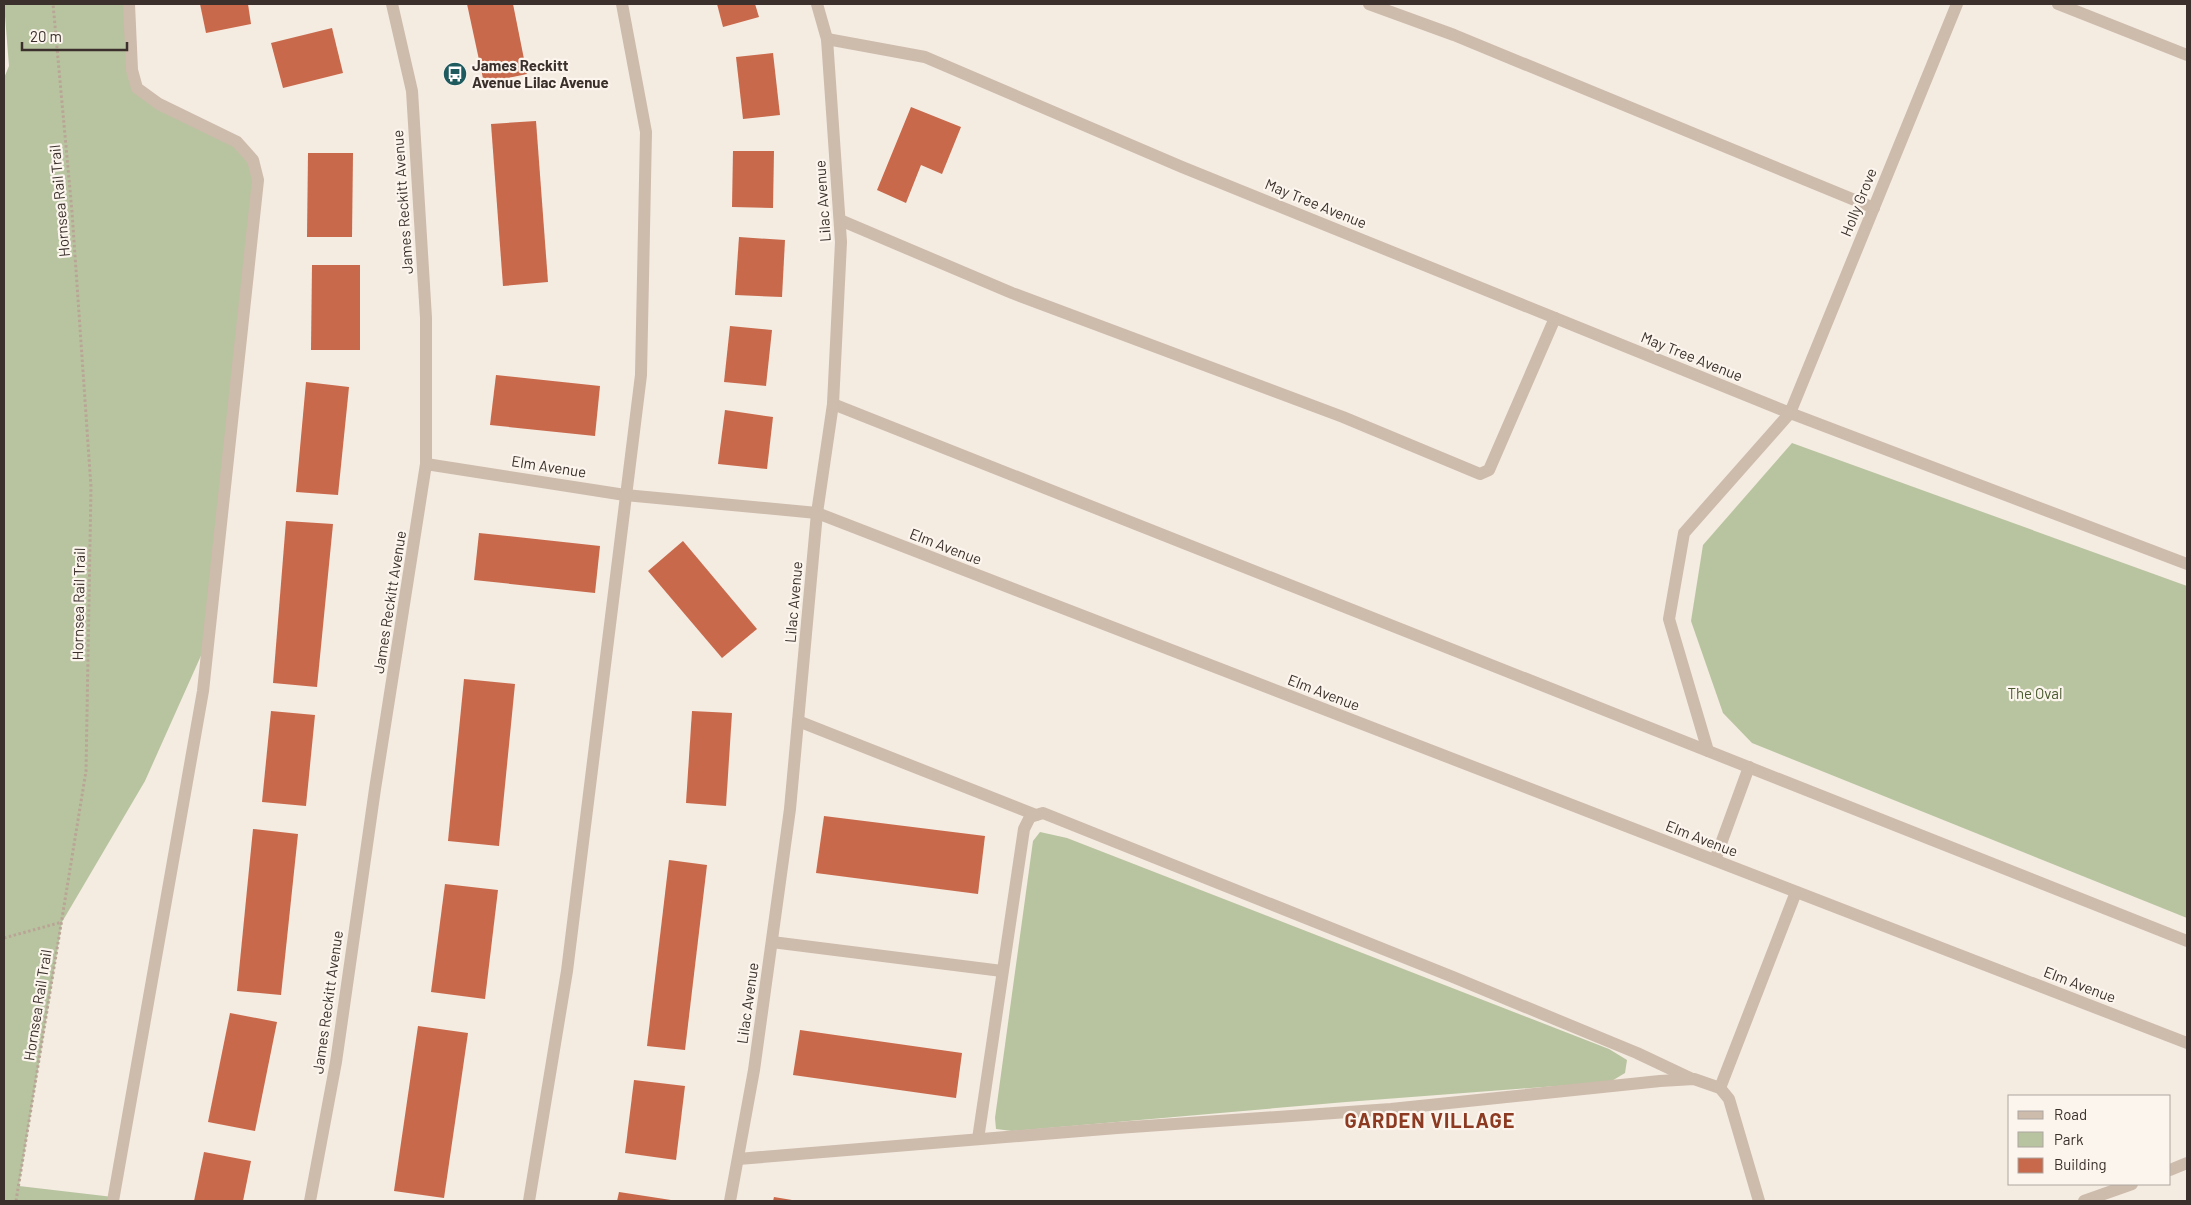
<svg xmlns="http://www.w3.org/2000/svg" width="2191" height="1205" font-family="Barlow,sans-serif">
  <rect width="100%" height="100%" fill="#f4ebe1"/>
  <g fill="#b8c4a0">
    <path d="M 4,4 L 131,4 L 137,88 L 237,142 L 258,180 L 208,640 L 145,781 L 62,922 L 19,1186 L 113,1197 L 113,1201 L 4,1201 L 4,78 L 9,66 Z"/>
    <path d="M 1792,443 L 2187,586 L 2187,918 L 1752,743 L 1723,713 L 1691,621 L 1703,545 Z"/>
    <path d="M 1040,832 L 1067,838 L 1609,1049 L 1627,1060 L 1625,1073 L 1610,1082 L 1346,1102 L 1012,1131 L 996,1129 L 995,1118 L 1033,841 Z"/>
  </g>
  <g fill="#c8694b">
    <path d="M 200,4 L 248,4 L 251,24 L 206,33 Z"/>
    <path d="M 467,4 L 513,4 L 527,74 L 484,83 Z"/>
    <path d="M 717,4 L 755,4 L 759,17 L 723,27 Z"/>
    <path d="M 332,28 L 343,73 L 283,88 L 271,43 Z"/>
    <path d="M 773,53 L 780,115 L 743,119 L 736,57 Z"/>
    <path d="M 911,107 L 961,127 L 942,174 L 921,165 L 906,203 L 877,190 Z"/>
    <path d="M 536,121 L 548,282 L 503,286 L 491,124 Z"/>
    <path d="M 733,151 L 774,151 L 773,208 L 732,207 Z"/>
    <path d="M 308,153 L 353,153 L 352,237 L 307,237 Z"/>
    <path d="M 739,237 L 785,240 L 782,297 L 735,295 Z"/>
    <path d="M 312,265 L 360,265 L 360,350 L 311,350 Z"/>
    <path d="M 730,326 L 772,330 L 766,386 L 724,382 Z"/>
    <path d="M 496,375 L 600,386 L 595,436 L 490,425 Z"/>
    <path d="M 306,382 L 349,387 L 338,495 L 296,492 Z"/>
    <path d="M 725,410 L 773,417 L 767,469 L 718,464 Z"/>
    <path d="M 286,521 L 333,524 L 317,687 L 273,683 Z"/>
    <path d="M 479,533 L 600,546 L 595,593 L 474,580 Z"/>
    <path d="M 683,541 L 757,629 L 722,658 L 648,571 Z"/>
    <path d="M 464,679 L 515,684 L 499,846 L 448,841 Z"/>
    <path d="M 271,711 L 315,715 L 306,806 L 262,802 Z"/>
    <path d="M 692,711 L 732,713 L 726,806 L 686,803 Z"/>
    <path d="M 824,816 L 985,836 L 978,894 L 816,873 Z"/>
    <path d="M 253,829 L 298,834 L 281,995 L 237,991 Z"/>
    <path d="M 669,860 L 707,865 L 685,1050 L 647,1046 Z"/>
    <path d="M 445,884 L 498,890 L 485,999 L 431,992 Z"/>
    <path d="M 230,1013 L 277,1022 L 255,1131 L 208,1122 Z"/>
    <path d="M 418,1026 L 468,1033 L 444,1198 L 394,1191 Z"/>
    <path d="M 800,1030 L 962,1053 L 956,1098 L 793,1075 Z"/>
    <path d="M 634,1080 L 685,1086 L 676,1160 L 625,1153 Z"/>
    <path d="M 204,1152 L 251,1161 L 243,1201 L 194,1201 Z"/>
    <path d="M 619,1192 L 671,1200 L 671,1201 L 617,1201 Z"/>
    <path d="M 774,1197 L 792,1200 L 792,1201 L 773,1201 Z"/>
  </g>
  <g fill="none" stroke-linecap="round" stroke-linejoin="round">
    <g stroke="#b9a596" stroke-width="3" stroke-dasharray="2.5 2.5" stroke-linecap="butt">
      <path d="M 4,938 L 62,922"/>
      <path d="M 16,1201 L 86,771 L 91,487 L 72,212 L 53,4"/>
    </g>
    <g stroke="#cdbbac" stroke-width="12">
      <path d="M 1369,4 L 1454,35 L 1874,208"/>
      <path d="M 840,220 L 1012,293 L 1343,417 L 1480,474 L 1489,470 L 1555,318"/>
      <path d="M 798,721 L 1036,815"/>
      <path d="M 1715,860 L 1749,767"/>
      <path d="M 772,942 L 1002,971"/>
      <path d="M 1720,1088 L 1796,892"/>
      <path d="M 978,1139 L 1024,829 L 1030,817 L 1043,813 L 1453,977 L 1637,1053 L 1692,1079"/>
      <path d="M 738,1159 L 1117,1128 L 1391,1109 L 1660,1081 L 1694,1079 L 1720,1088 L 1729,1099 L 1759,1201"/>
      <path d="M 113,1201 L 203,691 L 258,180 L 253,160 L 237,142 L 159,104 L 137,88 L 132,70 L 129,4"/>
      <path d="M 529,1201 L 567,971 L 641,375 L 646,132 L 622,4"/>
    </g>
    <g stroke="#cdbbac" stroke-width="12">
      <path d="M 2058,4 L 2187,55"/>
      <path d="M 827,39 L 925,57 L 1182,167 L 1790,413 L 1957,4"/>
      <path d="M 833,404 L 2187,941"/>
      <path d="M 426,464 L 625,495 L 817,513 L 2187,1043"/>
      <path d="M 1708,751 L 1669,619 L 1684,533 L 1790,413 L 2187,564"/>
      <path d="M 2170,1170 L 2187,1163"/>
      <path d="M 310,1201 L 336,1062 L 375,789 L 426,464 L 426,318 L 412,91 L 392,4"/>
      <path d="M 730,1201 L 754,1070 L 790,809 L 817,513 L 833,404 L 841,242 L 827,39 L 817,4"/>
      <path d="M 2084,1201 L 2132,1184"/>
    </g>
  </g>
  <defs>
    <g id="bus-disc" transform="scale(1.25)"><circle r="9.5" fill="#1f5a5e" stroke="#fbf5ee"/><path d="M-5-6H5V4H4V6H2V4H-2V6H-4V4H-5ZM-3.5-4V0h7V-4ZM-3.5 1.2v1.5H-2V1.2ZM2 1.2v1.5H3.5V1.2Z" fill="#fff"/></g>
  </defs>
  <g fill-rule="evenodd">
    <use href="#bus-disc" x="455" y="74"/>
  </g>
  <g text-anchor="middle" dominant-baseline="central" stroke-width="4.5" stroke-linejoin="round" paint-order="stroke">
    <g font-size="15" font-weight="bold" fill="#3b302b" stroke="#fbf5ee" text-anchor="start">
      <text x="472" y="65">James Reckitt<tspan x="472" dy="17">Avenue Lilac Avenue</tspan></text>
    </g>
    <g font-size="15" fill="#3b302b" stroke="#fbf5ee">
      <text transform="translate(59 201) rotate(-95)">Hornsea Rail Trail</text>
      <text transform="translate(822 201) rotate(-94)">Lilac Avenue</text>
      <text transform="translate(402 202) rotate(-94)">James Reckitt Avenue</text>
      <text transform="translate(1858 202) rotate(-68)">Holly Grove</text>
      <text transform="translate(1316 203) rotate(22)">May Tree Avenue</text>
      <text transform="translate(1692 356) rotate(22)">May Tree Avenue</text>
      <text transform="translate(549 466) rotate(9)">Elm Avenue</text>
      <text transform="translate(946 546) rotate(21)">Elm Avenue</text>
      <text transform="translate(389 602) rotate(-81)">James Reckitt Avenue</text>
      <text transform="translate(793 602) rotate(-85)">Lilac Avenue</text>
      <text transform="translate(78 604) rotate(-89)">Hornsea Rail Trail</text>
      <text transform="translate(1324 692) rotate(21)">Elm Avenue</text>
      <text transform="translate(1702 838) rotate(21)">Elm Avenue</text>
      <text transform="translate(2080 984) rotate(21)">Elm Avenue</text>
      <text transform="translate(327 1002) rotate(-82)">James Reckitt Avenue</text>
      <text transform="translate(747 1003) rotate(-82)">Lilac Avenue</text>
      <text transform="translate(37 1005) rotate(-81)">Hornsea Rail Trail</text>
    </g>
    <g font-size="15" fill="#4a5a2e" stroke="#fbf5ee">
      <text x="2035" y="693">The Oval</text>
    </g>
    <g font-size="20" font-weight="bold" letter-spacing="1" fill="#8c3b22" stroke="#fbf5ee">
      <text x="1430" y="1120">GARDEN VILLAGE</text>
    </g>
  </g>
  <rect width="2191" height="1205" fill="none" stroke="#3b302b" stroke-width="10"/>
  <rect x="2008" y="1095" width="162" height="90" fill="#fbf5ee" stroke="#aea6a0"/>
  <rect x="2018" y="1111" width="25" height="8" fill="#cdbbac" stroke="#aea6a0"/>
  <text x="2054" y="1120" font-size="15" fill="#3b302b">Road</text>
  <rect x="2018" y="1132" width="25" height="15" fill="#b8c4a0" stroke="#aea6a0"/>
  <text x="2054" y="1145" font-size="15" fill="#3b302b">Park</text>
  <rect x="2018" y="1158" width="25" height="15" fill="#c8694b" stroke="#aea6a0"/>
  <text x="2054" y="1170" font-size="15" fill="#3b302b">Building</text>
  <path d="M22 42v8h105v-8" fill="none" stroke="#3b302b" stroke-width="2.5"/>
  <text x="30" y="42" font-size="15" fill="#3b302b" stroke="#fbf5ee" stroke-width="4" paint-order="stroke">20 m</text>
</svg>
